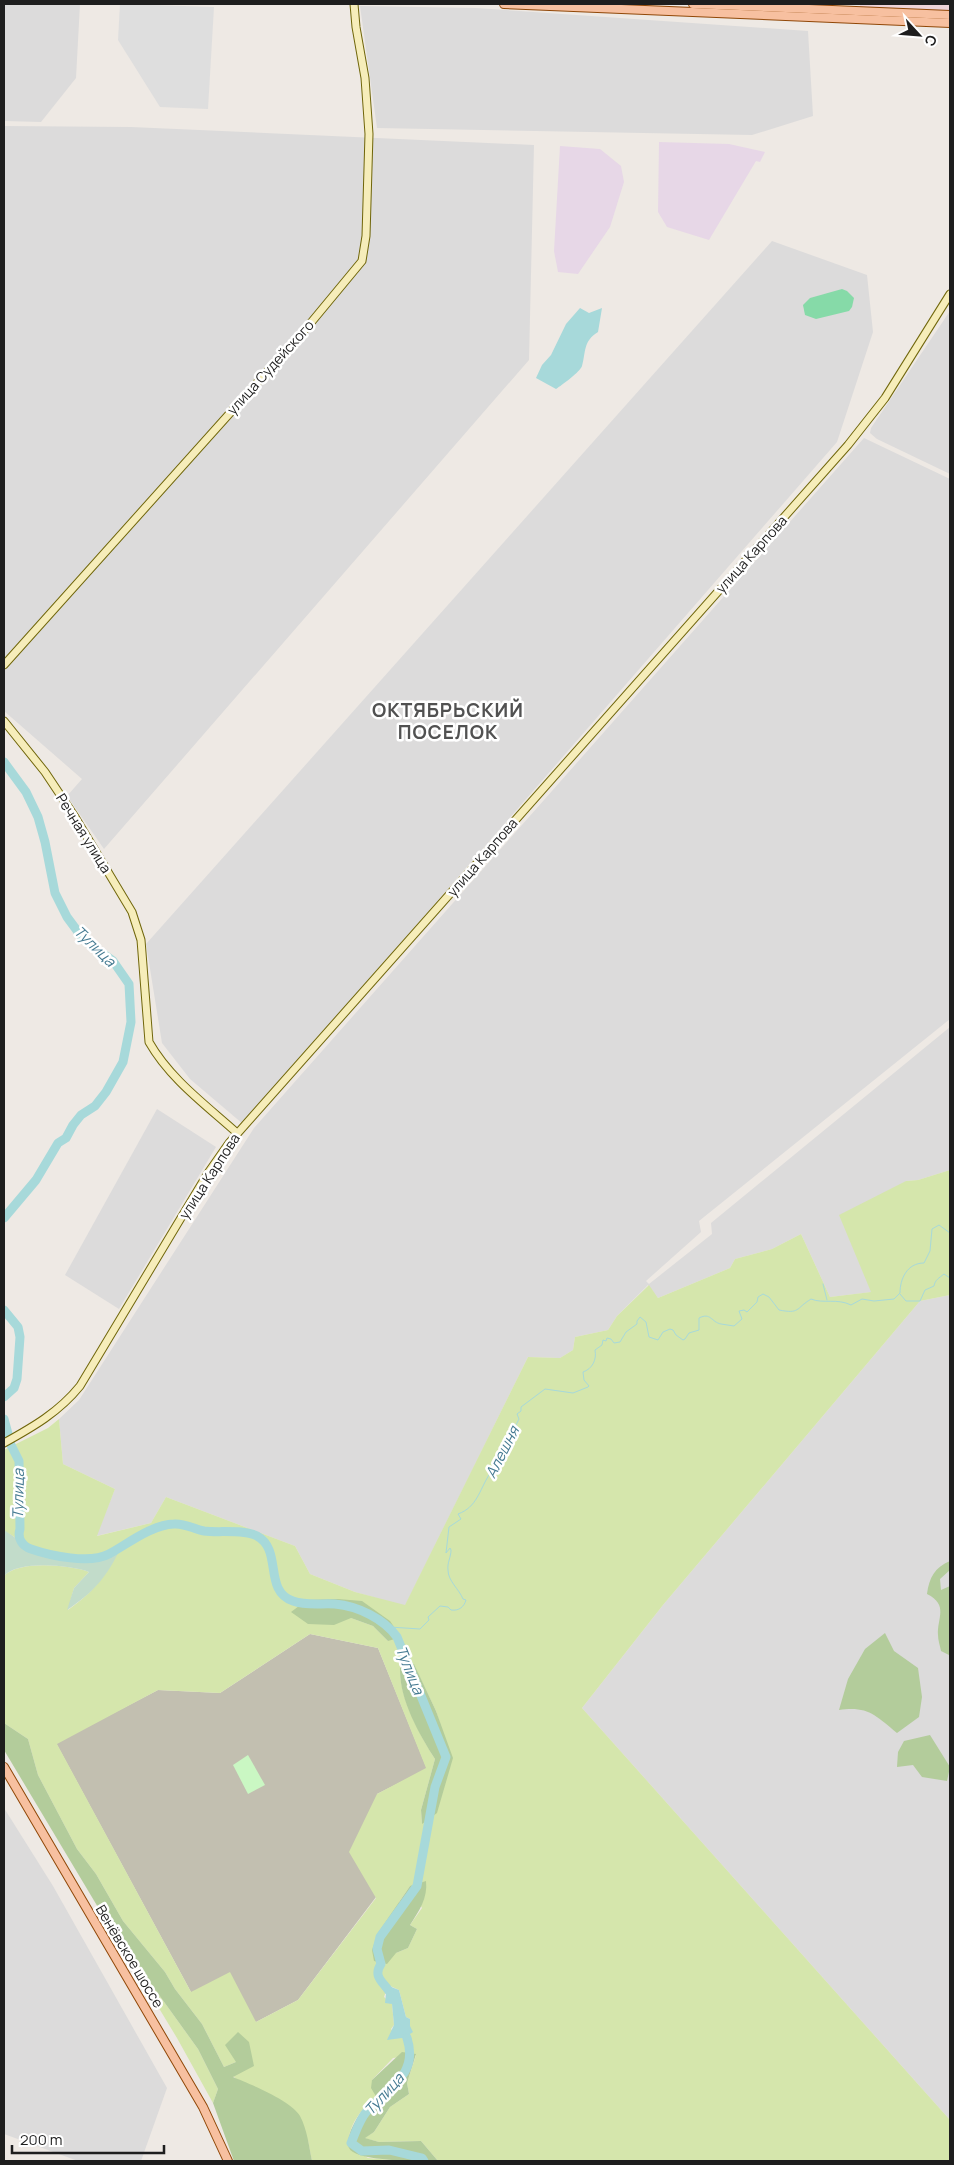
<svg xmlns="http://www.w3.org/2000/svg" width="954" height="2165" font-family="Manrope,sans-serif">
  <rect width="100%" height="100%" fill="#eee9e4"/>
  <g fill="#dcdbdb">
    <path d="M 4,4 L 80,4 L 76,78 L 41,122 L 4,121 Z"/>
    <path d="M 360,6 L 476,8 L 808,31 L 813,116 L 752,135 L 377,128 Z"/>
    <path d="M 4,126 L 131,127 L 534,145 L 529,360 L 104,849 L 67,796 L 82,779 L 4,711 Z"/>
    <path d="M 772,241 L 867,275 L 873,332 L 837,442 L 243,1124 L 190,1079 L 162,1043 L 146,944 Z"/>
    <path d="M 950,311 L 950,474 L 877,439 L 870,433 L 871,428 Z"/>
    <path d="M 864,438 L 950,479 L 950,1019 L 699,1221 L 701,1232 L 646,1281 L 649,1284 L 712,1234 L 711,1223 L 950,1027 L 950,1170 L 918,1180 L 906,1181 L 872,1292 L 830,1297 L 801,1234 L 772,1249 L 735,1259 L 730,1268 L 658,1298 L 648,1285 L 617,1316 L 608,1330 L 575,1337 L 573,1350 L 560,1358 L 528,1357 L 405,1606 L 355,1592 L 310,1574 L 295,1546 L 166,1497 L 151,1523 L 96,1536 L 115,1489 L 63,1464 L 59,1419 L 79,1400 L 254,1128 Z"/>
    <path d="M 157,1109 L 216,1147 L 119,1309 L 65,1275 Z"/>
    <path d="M 950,1295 L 950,2120 L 582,1708 L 663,1605 L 920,1301 Z"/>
    <path d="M 4,1808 L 53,1886 L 167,2088 L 141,2161 L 78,2161 L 4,2134 Z"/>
  </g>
  <path fill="#eed4d9" d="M 860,4 L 950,4 L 950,12 L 860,7 Z"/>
  <g fill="#e7d7e7">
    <path d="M 659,142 L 729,144 L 765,152 L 760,162 L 756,161 L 709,240 L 667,227 L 658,212 Z"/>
    <path d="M 560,146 L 600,149 L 621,166 L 624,182 L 610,227 L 578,274 L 558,272 L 554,251 Z"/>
  </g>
  <path fill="#c2bfb0" d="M 310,1634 L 378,1648 L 427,1769 L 377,1794 L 376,1897 L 298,2000 L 256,2022 L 191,1992 L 56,1743 L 158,1690 L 220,1693 Z"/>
  <g fill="#d5e6ac" fill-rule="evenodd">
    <path d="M 950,1170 L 950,1295 L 920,1301 L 663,1605 L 582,1708 L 950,2120 L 950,2161 L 438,2161 L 421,2141 L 379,2142 L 364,2138 L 374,2132 L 390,2107 L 409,2094 L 407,2083 L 416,2055 L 393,2058 L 372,2080 L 377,2097 C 361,2108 348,2126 348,2146 L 368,2158 L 406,2161 L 312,2161 L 308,2141 L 233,2076 L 236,2062 L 224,2067 L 202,2024 L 175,1989 L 165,1972 L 123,1921 L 96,1874 L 77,1849 L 38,1775 L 28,1739 L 4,1723 L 4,1576 C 19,1560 70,1565 89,1572 L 74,1588 L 68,1610 C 92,1593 108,1575 120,1547 C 115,1550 109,1556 102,1557 C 76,1560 41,1559 20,1541 C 15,1536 9,1535 4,1530 L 4,1450 L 48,1428 L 59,1419 L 63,1464 L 115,1489 L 97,1536 L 151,1523 L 166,1497 L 295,1546 L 310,1574 L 355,1592 L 405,1605 L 528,1357 L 560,1358 L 573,1350 L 575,1337 L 608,1330 L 617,1316 L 649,1285 L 658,1298 L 730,1268 L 735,1259 L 772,1249 L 801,1234 L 830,1297 L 871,1292 L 839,1215 L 906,1181 L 918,1180 ZM 351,1618 L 390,1621 L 388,1641 L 373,1626 ZM 310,1634 L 378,1648 L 426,1768 L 377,1794 L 349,1852 L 376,1898 L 298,2000 L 256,2022 L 230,1972 L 191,1992 L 57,1744 L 158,1690 L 220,1693 ZM 414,1665 L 436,1711 L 442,1730 L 422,1824 L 421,1810 L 435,1759 C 420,1735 399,1697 400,1668 ZM 410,1886 L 422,1908 L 410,1925 L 417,1929 L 408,1948 L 396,1953 L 399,1902 ZM 388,1985 L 399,1990 L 406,2017 L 410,2019 L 410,2037 L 412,2042 L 406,2043 L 402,2038 L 398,2038 L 391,2029 L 394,2025 L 392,2004 L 384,1997 Z"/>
    <path d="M 108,1924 L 198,2049 L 218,2089 L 213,2103 L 177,2038 Z"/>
  </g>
  <g fill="#b3cc9b">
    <path d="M 950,1561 L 950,1570 L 940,1579 L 941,1590 L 950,1586 L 949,1655 L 941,1651 C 940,1646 938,1640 938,1635 C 937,1618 949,1605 927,1594 C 929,1578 935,1567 950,1561 Z"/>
    <path d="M 338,1599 L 362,1601 L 390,1621 L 401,1637 L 388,1641 L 373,1626 L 351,1618 L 334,1625 L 308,1624 L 291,1612 L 307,1600 Z"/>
    <path d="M 885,1633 L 894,1651 L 918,1668 L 922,1697 L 919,1717 L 897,1733 C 875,1715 868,1706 839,1710 L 848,1679 L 865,1649 Z"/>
    <path d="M 414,1664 L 436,1711 L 453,1758 L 437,1813 L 422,1824 L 421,1810 L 435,1759 C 419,1734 399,1699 400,1668 Z"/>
    <path d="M 4,1723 L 28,1739 L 38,1775 L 77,1849 L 96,1874 L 123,1921 L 165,1972 L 175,1989 L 202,2024 L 224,2067 L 236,2062 L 225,2045 L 238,2032 L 249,2042 L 254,2066 L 233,2077 C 250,2084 292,2101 300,2116 C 307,2129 309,2146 312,2161 L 234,2161 L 213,2103 L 218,2089 L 198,2049 L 108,1924 L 4,1750 Z"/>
    <path d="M 930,1735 L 950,1767 L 947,1781 L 922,1777 L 913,1765 L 897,1767 L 898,1752 L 904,1741 Z"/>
    <path d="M 426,1881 C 428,1898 419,1911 410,1925 L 417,1929 L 408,1948 L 396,1953 L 387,1964 L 374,1961 L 372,1950 L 378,1933 L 410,1886 Z"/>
    <path d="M 402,2052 L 416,2054 L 407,2083 L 409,2094 L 390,2107 L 374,2132 L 365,2138 L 379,2142 L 421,2141 L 438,2161 C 422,2161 355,2162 349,2148 C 346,2143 349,2136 351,2130 C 358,2115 363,2107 377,2098 L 371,2088 L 372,2080 Z"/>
  </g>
  <path fill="#c2dcca" d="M 4,1530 L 32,1549 L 75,1559 L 103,1557 L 121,1547 C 107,1577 94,1592 67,1610 L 74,1588 L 89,1572 C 70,1565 18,1560 4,1576 Z"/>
  <path fill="#caf7c3" d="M 248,1755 L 265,1785 L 248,1794 L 233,1765 Z"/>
  <path fill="#86daa8" d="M 842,289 L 847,291 L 854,298 L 852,307 L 849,311 L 816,319 L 805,315 L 803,305 L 810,298 Z"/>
  <path fill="#dedede" d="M 120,4 L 214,7 L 208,109 L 160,107 L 118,40 Z"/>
  <g fill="#a7d9da">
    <path d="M 580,308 L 589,313 L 602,308 L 598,332 C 583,341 586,352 582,366 C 580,372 562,385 556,389 L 536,378 L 542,365 L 551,355 L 566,324 Z"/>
    <path d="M 381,1983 L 399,1990 L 406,2017 L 410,2019 L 410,2026 L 413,2032 L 410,2034 L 412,2042 L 410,2048 L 407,2047 L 406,2043 L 402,2038 L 387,2040 L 394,2025 L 392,2004 L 385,2003 L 386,1994 L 380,1986 Z"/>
  </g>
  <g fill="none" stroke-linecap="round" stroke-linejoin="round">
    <g stroke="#a7d9da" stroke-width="1">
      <path d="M 823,1284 L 827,1300"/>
      <path d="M 900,1294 L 906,1301 L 920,1301 L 925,1290 L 934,1286 C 935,1280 939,1278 944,1274 L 950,1278"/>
      <path d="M 389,1627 L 420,1629 L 429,1620 L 428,1617 L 440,1606 L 448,1607 L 451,1610 C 459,1611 464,1607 466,1600 L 463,1599 C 459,1589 448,1581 448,1570 C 447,1563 451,1557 451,1550 L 450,1548 L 446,1553 L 449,1527 L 461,1519 L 458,1514 C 477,1507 479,1491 489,1475 C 493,1468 499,1462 502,1455 C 506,1446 505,1438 515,1432 L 514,1429 L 519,1419 L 517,1414 L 521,1411 L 521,1407 L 545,1389 L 573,1393 L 588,1387 L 589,1386 L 584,1380 L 583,1372 C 592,1369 597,1360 595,1350 L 602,1345 L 603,1340 L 606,1341 L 607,1338 L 611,1339 L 614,1343 L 620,1342 L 626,1332 L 637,1324 L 637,1321 L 640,1317 L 646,1322 L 649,1337 L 658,1340 L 663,1332 L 670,1329 L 673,1330 L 676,1335 L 683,1340 L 685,1339 L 689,1333 L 699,1330 L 699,1318 C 711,1312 711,1322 721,1324 C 725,1325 730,1325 734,1326 L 742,1319 L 739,1311 L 744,1310 L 747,1312 L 757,1302 L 758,1297 L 763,1294 L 769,1297 L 779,1310 C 800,1314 795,1309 811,1299 C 823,1304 837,1298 851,1305 L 862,1299 L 874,1301 L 894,1299 L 900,1293 C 900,1279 907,1263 924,1263 L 930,1251 L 932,1229 L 939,1225 L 950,1233"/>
    </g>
    <g stroke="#a7d9da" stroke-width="9">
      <path d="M 4,762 L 26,792 L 38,817 L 45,842 L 55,893 L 67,917 L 84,940 L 113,961 L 129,984 L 131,1022 L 123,1062 L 106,1092 L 95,1106 L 81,1115 L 73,1125 L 66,1138 L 58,1143 L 36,1180 L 4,1218"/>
      <path d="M 4,1310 L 18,1327 L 20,1337 L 17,1379 L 14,1388 L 4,1397"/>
      <path d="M 4,1419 L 11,1445 L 19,1461 L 20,1529 C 17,1538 22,1546 31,1549 C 51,1556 90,1564 109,1554 C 129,1543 151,1525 174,1524 C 184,1523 194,1529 204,1531 C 218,1533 244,1529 257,1536 C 283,1550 263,1591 293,1601 C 307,1606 321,1603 335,1604 C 358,1606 384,1619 397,1637 L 446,1757 L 435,1787 L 417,1886 L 380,1937 L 377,1949 L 381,1964 C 373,1976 382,1981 389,1991"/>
      <path d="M 407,2038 C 419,2075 388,2088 367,2111 C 359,2120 356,2132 351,2143 L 362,2151 L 389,2150 L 422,2158 L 424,2161"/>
    </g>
    <g stroke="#70660a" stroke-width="9">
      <g id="secondary">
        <path d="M 4,665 L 309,325 L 362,261 L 366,236 L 369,134 L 365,78 L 356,27 L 354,4"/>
        <path d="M 4,721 L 45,772 L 75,817 L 132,912 L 141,940 L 149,1042 C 170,1079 206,1105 237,1133"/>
        <path d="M 4,1443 C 33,1427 59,1412 80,1386 L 208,1173 L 229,1143 L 848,445 L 885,398 L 950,294"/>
      </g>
    </g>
    <g stroke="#904707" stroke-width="10">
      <g id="primary">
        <path d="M 504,4 L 950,23"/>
        <path d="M 693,4 L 950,15"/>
        <path d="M 4,1767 L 203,2107 L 228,2161"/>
      </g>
    </g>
    <use href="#secondary" stroke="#f6edba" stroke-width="7"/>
    <use href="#primary" stroke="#f7c0a0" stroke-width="8"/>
  </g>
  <g text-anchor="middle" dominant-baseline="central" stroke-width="5" stroke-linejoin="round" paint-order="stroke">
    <g font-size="14" fill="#1e1e1e" stroke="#fff">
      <text transform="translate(270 367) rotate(-48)">улица Судейского</text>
      <text transform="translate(751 554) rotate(-48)">улица Карпова</text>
      <text transform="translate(84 833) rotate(58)">Речная улица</text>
      <text transform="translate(482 857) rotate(-49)">улица Карпова</text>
      <text transform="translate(209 1176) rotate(-57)">улица Карпова</text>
      <text transform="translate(130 1956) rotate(59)">Венёвское шоссе</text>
    </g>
    <g font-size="15" font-style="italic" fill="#467b92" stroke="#fff">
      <text transform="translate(95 946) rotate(44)">Тулица</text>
      <text transform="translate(502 1452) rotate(-63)">Алешня</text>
      <text transform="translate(18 1494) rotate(-89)">Тулица</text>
      <text transform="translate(410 1670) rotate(68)">Тулица</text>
      <text transform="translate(384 2094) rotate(-48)">Тулица</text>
    </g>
    <g font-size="19" font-weight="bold" letter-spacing="1" fill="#515151" stroke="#fff">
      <text x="448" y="710">ОКТЯБРЬСКИЙ<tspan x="448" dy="22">ПОСЕЛОК</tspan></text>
    </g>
  </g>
  <rect width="954" height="2165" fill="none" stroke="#1e1e1e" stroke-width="10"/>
  <g transform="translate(919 35) rotate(116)" stroke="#ffffff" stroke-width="4" paint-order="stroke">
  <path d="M0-4L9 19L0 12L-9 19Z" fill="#1e1e1e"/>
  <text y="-8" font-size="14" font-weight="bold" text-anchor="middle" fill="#1e1e1e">С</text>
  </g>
  <path d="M12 2145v8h152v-8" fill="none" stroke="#1e1e1e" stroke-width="2.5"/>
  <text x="20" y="2145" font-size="15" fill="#1e1e1e" stroke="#ffffff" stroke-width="4" paint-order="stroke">200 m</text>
</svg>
